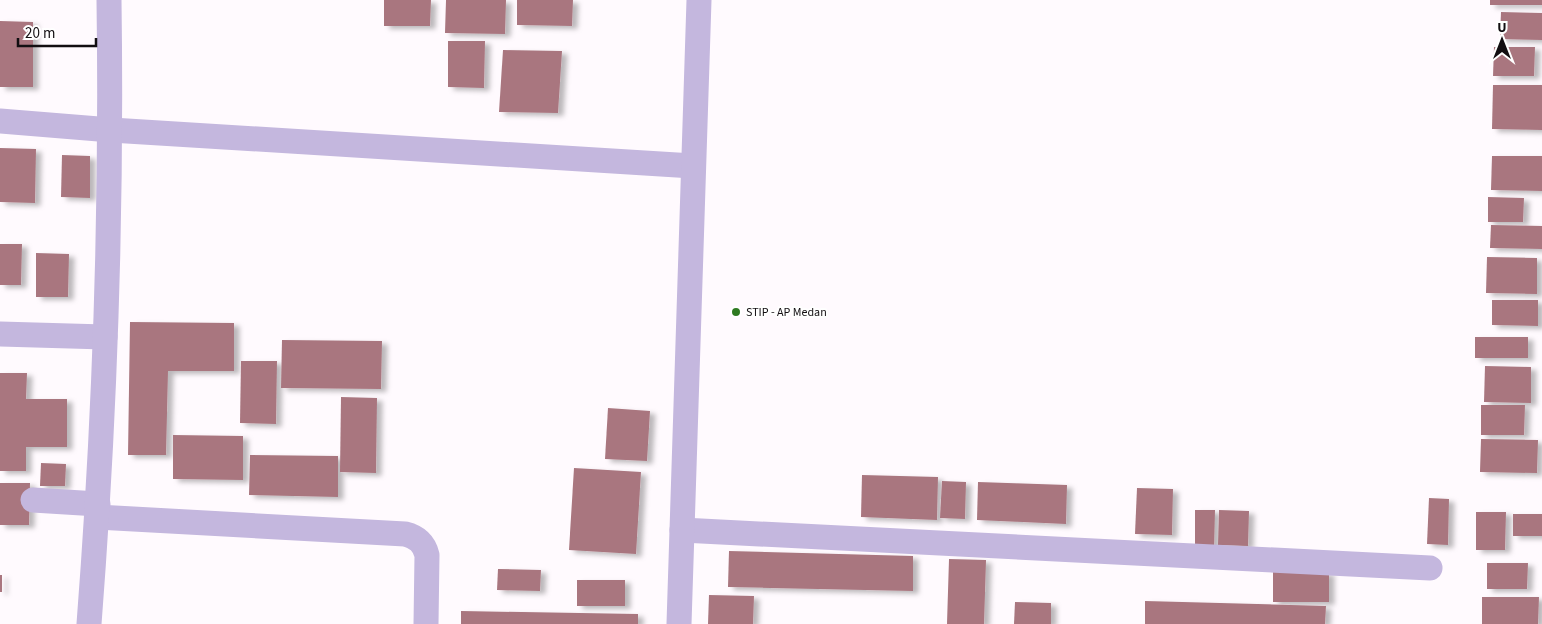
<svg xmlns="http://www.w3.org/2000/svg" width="1542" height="624" font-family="'Source Sans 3',sans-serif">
  <defs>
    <filter id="shadow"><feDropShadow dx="5.5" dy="3" stdDeviation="2.5" flood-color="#0004"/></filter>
  </defs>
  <rect width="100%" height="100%" fill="#fffafe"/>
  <g fill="#a9767f" filter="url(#shadow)">
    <path d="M 384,0 L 431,0 L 430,26 L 384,26 Z"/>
    <path d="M 446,0 L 506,0 L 505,34 L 445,33 Z"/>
    <path d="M 517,0 L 573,0 L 572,26 L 517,25 Z"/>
    <rect x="1490" y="0" width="52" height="5"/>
    <path d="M 1501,12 L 1542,13 L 1542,40 L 1500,39 Z"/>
    <path d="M 0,21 L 33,22 L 33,87 L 0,87 Z"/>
    <path d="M 448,41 L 485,41 L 484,88 L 448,87 Z"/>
    <path d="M 1494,47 L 1535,47 L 1534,76 L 1493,76 Z"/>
    <path d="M 503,50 L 562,51 L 558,113 L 499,112 Z"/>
    <path d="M 1493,85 L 1542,85 L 1542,130 L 1492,129 Z"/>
    <path d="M 0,148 L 36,149 L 35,203 L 0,202 Z"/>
    <path d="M 62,155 L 90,156 L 90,198 L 61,197 Z"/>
    <path d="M 1492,156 L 1542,156 L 1542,191 L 1491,190 Z"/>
    <path d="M 1488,197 L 1524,198 L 1523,222 L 1488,222 Z"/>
    <path d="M 1491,225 L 1542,226 L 1542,249 L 1490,248 Z"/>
    <path d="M 0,244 L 22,244 L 21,285 L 0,285 Z"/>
    <path d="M 36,253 L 69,254 L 68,297 L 36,297 Z"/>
    <path d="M 1487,257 L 1537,258 L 1537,294 L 1486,293 Z"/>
    <path d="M 1492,300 L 1538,300 L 1538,326 L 1492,325 Z"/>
    <path d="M 130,322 L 234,323 L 234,371 L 168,371 L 166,455 L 128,455 Z"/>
    <rect x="1475" y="337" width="53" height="21"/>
    <path d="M 282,340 L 382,341 L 381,389 L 281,388 Z"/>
    <path d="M 241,361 L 277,361 L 276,424 L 240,423 Z"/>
    <path d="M 1485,366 L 1531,367 L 1531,403 L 1484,402 Z"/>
    <path d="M 0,373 L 27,373 L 26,399 L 67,399 L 67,447 L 26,447 L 26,471 L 0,471 Z"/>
    <path d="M 341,397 L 377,398 L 376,473 L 340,472 Z"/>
    <path d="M 1481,405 L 1525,405 L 1524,435 L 1481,435 Z"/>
    <path d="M 608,408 L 650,411 L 647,461 L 605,459 Z"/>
    <path d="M 173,435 L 243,436 L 243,480 L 173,479 Z"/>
    <path d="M 1481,439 L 1538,440 L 1537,473 L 1480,472 Z"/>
    <path d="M 250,455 L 338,456 L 338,497 L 249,495 Z"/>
    <path d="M 41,463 L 66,464 L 65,486 L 40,486 Z"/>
    <path d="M 574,468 L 641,472 L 636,554 L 569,550 Z"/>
    <path d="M 862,475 L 938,477 L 937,520 L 861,517 Z"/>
    <path d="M 942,481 L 966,482 L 965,519 L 940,518 Z"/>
    <path d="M 978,482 L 1067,485 L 1066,524 L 977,520 Z"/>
    <path d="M 0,483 L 30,483 L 29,525 L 0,525 Z"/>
    <path d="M 1137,488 L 1173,489 L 1172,535 L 1135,534 Z"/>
    <path d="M 1429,498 L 1449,499 L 1448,545 L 1427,544 Z"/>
    <path d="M 1195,510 L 1215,510 L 1214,552 L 1195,552 Z"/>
    <path d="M 1219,510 L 1249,511 L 1248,546 L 1218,545 Z"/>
    <path d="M 1476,512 L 1506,512 L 1505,550 L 1476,550 Z"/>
    <rect x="1513" y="514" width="29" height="22"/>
    <path d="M 729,551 L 913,556 L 913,591 L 728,587 Z"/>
    <path d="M 949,559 L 986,560 L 984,624 L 947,624 Z"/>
    <path d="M 1487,563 L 1528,563 L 1527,589 L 1487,589 Z"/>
    <path d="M 498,569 L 541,570 L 540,591 L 497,590 Z"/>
    <rect x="1273" y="572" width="56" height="30"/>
    <rect x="0" y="575" width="2" height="17"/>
    <rect x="577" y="580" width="48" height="26"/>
    <path d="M 709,595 L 754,596 L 753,624 L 708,624 Z"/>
    <path d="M 1482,597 L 1539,597 L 1538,624 L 1482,624 Z"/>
    <path d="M 1145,601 L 1326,606 L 1325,624 L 1145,624 Z"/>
    <path d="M 1015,602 L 1051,603 L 1051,624 L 1014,624 Z"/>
    <path d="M 461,611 L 638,614 L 638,624 L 461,624 Z"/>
  </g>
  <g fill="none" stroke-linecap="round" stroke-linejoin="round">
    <g stroke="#c4b7de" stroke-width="25">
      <path d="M 0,121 L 111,130 L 693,166"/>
      <path d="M 0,334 L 105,337"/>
      <path d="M 33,500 L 98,504"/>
      <path d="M 97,517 L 405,534 C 417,537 424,543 427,555 L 426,624"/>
      <path d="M 682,530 L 1430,568"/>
      <path d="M 89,624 C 105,417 112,208 109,0"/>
      <path d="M 679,624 L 699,0"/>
    </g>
  </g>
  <circle fill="#2e7a21" stroke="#fff" stroke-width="2" cx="736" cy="312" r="5"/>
  <g text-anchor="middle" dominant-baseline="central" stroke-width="4" stroke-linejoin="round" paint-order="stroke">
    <g font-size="12" fill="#120e11" stroke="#fff" text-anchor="start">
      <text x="746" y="312">STIP - AP Medan</text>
    </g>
  </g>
  <g transform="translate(1502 40)" stroke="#ffffff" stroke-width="4" paint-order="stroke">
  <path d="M0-4L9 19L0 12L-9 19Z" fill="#120e11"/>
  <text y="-8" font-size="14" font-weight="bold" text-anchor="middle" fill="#120e11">U</text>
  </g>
  <path d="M18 38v8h78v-8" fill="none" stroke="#120e11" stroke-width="2.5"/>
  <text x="25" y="38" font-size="15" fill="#120e11" stroke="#ffffff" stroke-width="4" paint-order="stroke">20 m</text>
</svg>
